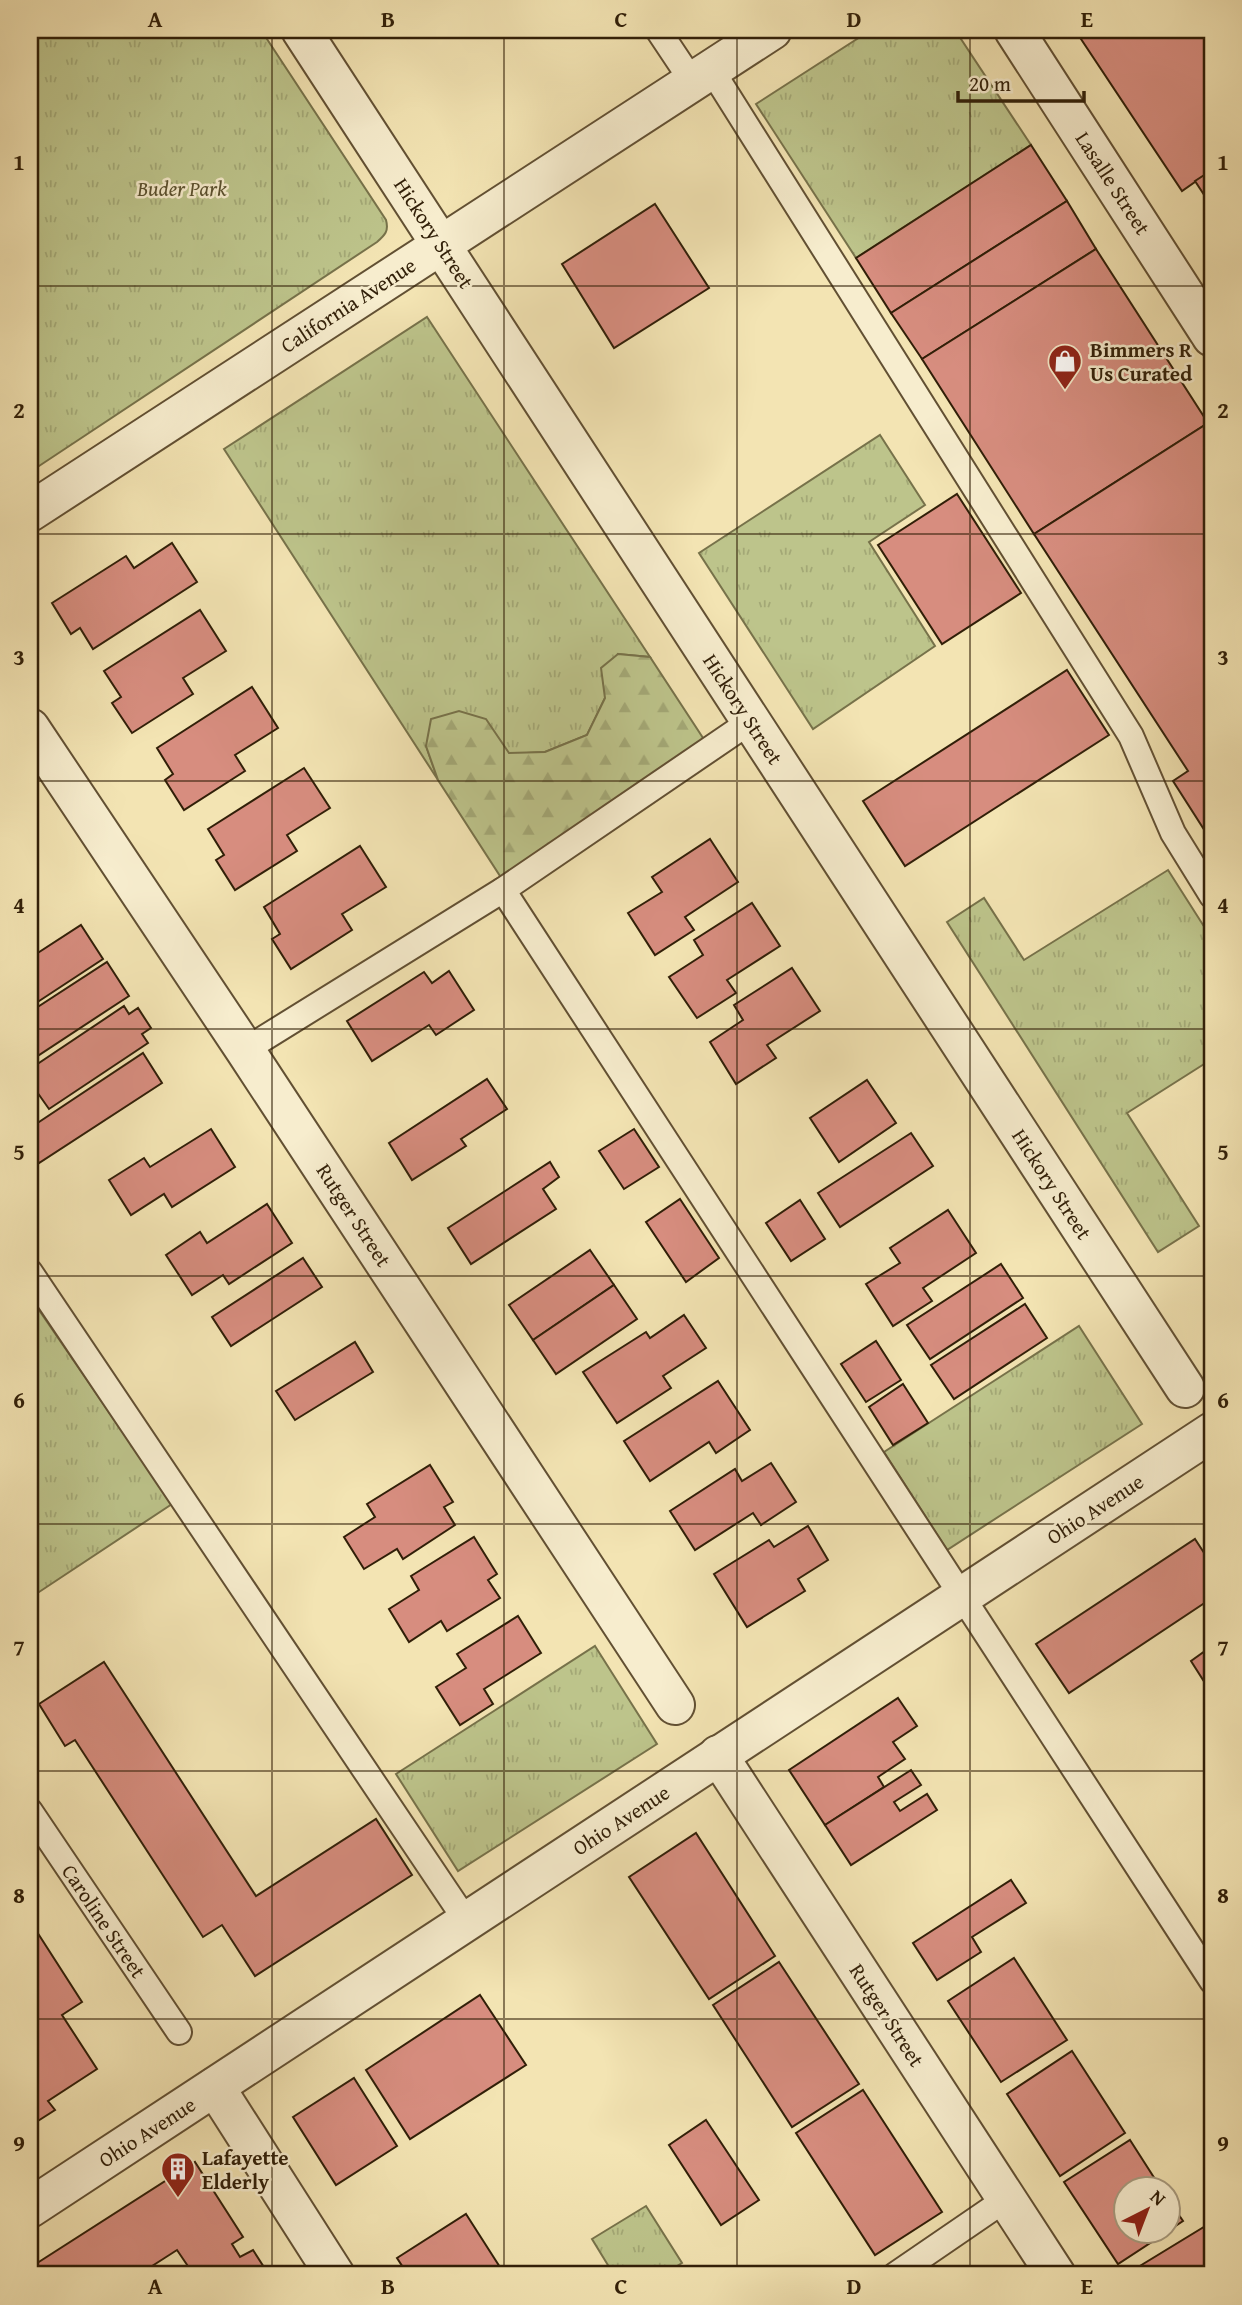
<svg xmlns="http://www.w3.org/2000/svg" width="1242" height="2305" font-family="'Gentium Book Plus',serif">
  <defs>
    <pattern id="grass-tufts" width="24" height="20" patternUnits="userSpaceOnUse" patternTransform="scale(1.75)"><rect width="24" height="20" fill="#bdc48b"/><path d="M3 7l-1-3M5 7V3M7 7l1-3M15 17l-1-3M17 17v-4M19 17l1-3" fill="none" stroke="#a3a876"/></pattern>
    <pattern id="forest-firs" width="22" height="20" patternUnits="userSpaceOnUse" patternTransform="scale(1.75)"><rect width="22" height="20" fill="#bdc48b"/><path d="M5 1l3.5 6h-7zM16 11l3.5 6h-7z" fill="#a3a876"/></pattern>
  </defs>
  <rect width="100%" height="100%" fill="#f3e4b3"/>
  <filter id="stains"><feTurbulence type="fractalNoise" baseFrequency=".00286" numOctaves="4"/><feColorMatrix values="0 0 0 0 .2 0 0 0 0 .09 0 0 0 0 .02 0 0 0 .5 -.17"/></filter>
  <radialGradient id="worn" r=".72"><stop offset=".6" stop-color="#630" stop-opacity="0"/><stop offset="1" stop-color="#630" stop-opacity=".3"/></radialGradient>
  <g fill="url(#grass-tufts)" stroke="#77724a" stroke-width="2">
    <path d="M 30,30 L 261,30 L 386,220 C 389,231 385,235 377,242 L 30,472 Z"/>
    <path d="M 871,30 L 955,30 L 1031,145 L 856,258 L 756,104 Z"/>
    <path d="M 427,317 L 650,657 L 618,654 L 605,698 L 587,735 L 545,752 L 508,754 L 426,746 L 438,780 L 224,449 Z"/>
    <path d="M 880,435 L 925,505 L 869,542 L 935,646 L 813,729 L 699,553 Z"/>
    <path d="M 1168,870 L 1212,939 L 1212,1059 L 1127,1113 L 1199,1226 L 1158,1252 L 947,922 L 984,898 L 1024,960 Z"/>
    <path d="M 30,1297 L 172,1504 L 30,1598 Z"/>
    <path d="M 1079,1326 L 1142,1424 L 947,1550 L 884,1452 Z"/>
    <path d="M 595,1646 L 657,1744 L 458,1871 L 396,1774 Z"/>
    <path d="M 646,2206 L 682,2263 L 662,2275 L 614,2275 L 592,2239 Z"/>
  </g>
  <path fill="url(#forest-firs)" stroke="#77724a" stroke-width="2" d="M 618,654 L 650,657 L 705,741 L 502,879 L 438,780 L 426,746 L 431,719 L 459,711 L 486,719 L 509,753 L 545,752 L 587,735 L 605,698 L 601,668 Z"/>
  <g fill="#d78d7f" stroke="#311f08" stroke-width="2">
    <path d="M 1075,30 L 1212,30 L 1212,170 L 1182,191 Z"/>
    <path d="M 1031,145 L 1067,201 L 891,313 L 856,258 Z"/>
    <path d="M 1212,170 L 1212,207 L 1195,181 Z"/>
    <path d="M 1067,201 L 1096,249 L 922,359 L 891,313 Z"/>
    <path d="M 655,204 L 709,288 L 614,348 L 562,264 Z"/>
    <path d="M 1096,249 L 1208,423 L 1034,534 L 922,359 Z"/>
    <path d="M 1208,423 L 1212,430 L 1212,842 L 1173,781 L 1188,771 L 1034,534 Z"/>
    <path d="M 957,494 L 1021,593 L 942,644 L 878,545 Z"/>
    <path d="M 172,543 L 197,582 L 93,649 L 80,628 L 71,634 L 52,603 L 126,556 L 134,568 Z"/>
    <path d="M 200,610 L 226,651 L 183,678 L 193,694 L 132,733 L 112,703 L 121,697 L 104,671 Z"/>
    <path d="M 1067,670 L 1109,735 L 905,866 L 863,801 Z"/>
    <path d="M 252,687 L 278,728 L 235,755 L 245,771 L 184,810 L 165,780 L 173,774 L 157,748 Z"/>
    <path d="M 304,768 L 330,808 L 287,835 L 297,851 L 235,890 L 216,860 L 224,855 L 208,829 Z"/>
    <path d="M 710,839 L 738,882 L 685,917 L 694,930 L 655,955 L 628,913 L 662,892 L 652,877 Z"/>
    <path d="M 360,846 L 386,887 L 342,914 L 352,930 L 291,969 L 272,939 L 280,934 L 264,907 Z"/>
    <path d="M 30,861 L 37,872 L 30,877 Z"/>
    <path d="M 752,903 L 780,946 L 727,980 L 736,993 L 697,1018 L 669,977 L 703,955 L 694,940 Z"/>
    <path d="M 81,925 L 103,959 L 30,1007 L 30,958 Z"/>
    <path d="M 107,962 L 129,996 L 36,1057 L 30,1048 L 30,1012 Z"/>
    <path d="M 792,968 L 820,1011 L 767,1045 L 776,1058 L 736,1084 L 710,1042 L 743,1020 L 734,1005 Z"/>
    <path d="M 449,971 L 474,1010 L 436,1035 L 429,1025 L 372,1061 L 347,1021 L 424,972 L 432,983 Z"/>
    <path d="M 124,1006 L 129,1014 L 138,1008 L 151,1028 L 142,1034 L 148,1043 L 49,1109 L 30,1082 L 30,1069 Z"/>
    <path d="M 143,1053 L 162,1083 L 39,1163 L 30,1148 L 30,1128 Z"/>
    <path d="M 487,1079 L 507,1109 L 461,1139 L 466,1146 L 412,1180 L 389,1143 Z"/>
    <path d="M 867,1080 L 896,1123 L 839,1162 L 810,1118 Z"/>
    <path d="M 211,1129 L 235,1167 L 172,1207 L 164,1194 L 131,1215 L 109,1180 L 144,1158 L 150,1167 Z"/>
    <path d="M 634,1129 L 659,1167 L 624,1189 L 599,1151 Z"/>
    <path d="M 911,1133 L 933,1166 L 840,1227 L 818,1193 Z"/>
    <path d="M 550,1162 L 559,1177 L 543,1189 L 556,1209 L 471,1264 L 448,1228 Z"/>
    <path d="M 680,1199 L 719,1258 L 686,1282 L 646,1222 Z"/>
    <path d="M 800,1200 L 825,1239 L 791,1261 L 766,1223 Z"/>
    <path d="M 267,1204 L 292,1243 L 229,1284 L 223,1275 L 192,1295 L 166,1255 L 200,1232 L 207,1243 Z"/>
    <path d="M 948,1210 L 976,1253 L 923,1288 L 932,1301 L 893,1326 L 866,1284 L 900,1263 L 890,1248 Z"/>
    <path d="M 590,1250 L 614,1285 L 533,1340 L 509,1305 Z"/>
    <path d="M 303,1258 L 322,1287 L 231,1346 L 212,1317 Z"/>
    <path d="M 1001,1264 L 1023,1298 L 930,1359 L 907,1325 Z"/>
    <path d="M 614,1285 L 637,1319 L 556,1374 L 533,1340 Z"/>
    <path d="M 1025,1304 L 1047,1338 L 954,1399 L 931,1365 Z"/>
    <path d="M 684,1315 L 706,1348 L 663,1376 L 671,1388 L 617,1423 L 583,1372 L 646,1332 L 650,1338 Z"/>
    <path d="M 876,1341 L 901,1380 L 866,1402 L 841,1364 Z"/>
    <path d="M 355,1342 L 373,1372 L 295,1420 L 276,1391 Z"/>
    <path d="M 718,1381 L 750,1430 L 716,1453 L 709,1442 L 650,1481 L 624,1441 Z"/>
    <path d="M 903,1384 L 928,1423 L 893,1445 L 869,1407 Z"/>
    <path d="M 771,1463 L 796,1502 L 761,1525 L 753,1513 L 695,1550 L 670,1511 L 735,1469 L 742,1481 Z"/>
    <path d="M 430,1465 L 453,1502 L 444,1507 L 455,1525 L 403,1559 L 397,1549 L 364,1569 L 344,1537 L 375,1517 L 367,1504 Z"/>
    <path d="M 808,1526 L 828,1560 L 798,1579 L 805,1591 L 747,1627 L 714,1574 L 769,1540 L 774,1547 Z"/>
    <path d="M 474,1537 L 497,1574 L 488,1580 L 500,1598 L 447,1631 L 441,1621 L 409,1642 L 389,1609 L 419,1590 L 411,1576 Z"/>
    <path d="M 1195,1539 L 1212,1565 L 1212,1598 L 1069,1693 L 1036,1644 Z"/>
    <path d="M 518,1616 L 541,1653 L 484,1689 L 493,1704 L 460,1725 L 436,1687 L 466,1668 L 457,1654 Z"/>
    <path d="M 1212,1646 L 1212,1694 L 1191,1661 Z"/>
    <path d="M 104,1662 L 256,1896 L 376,1819 L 412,1875 L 255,1976 L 222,1925 L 203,1937 L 75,1740 L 65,1746 L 39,1704 Z"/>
    <path d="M 898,1698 L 917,1726 L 893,1742 L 905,1759 L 878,1777 L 884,1787 L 825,1825 L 789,1770 Z"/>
    <path d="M 911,1770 L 921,1785 L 894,1802 L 900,1811 L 927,1794 L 937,1810 L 851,1865 L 825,1825 Z"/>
    <path d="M 696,1833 L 775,1956 L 709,1999 L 629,1877 Z"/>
    <path d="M 1011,1880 L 1026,1903 L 972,1937 L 981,1952 L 937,1980 L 913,1943 Z"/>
    <path d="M 30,1921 L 82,2002 L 62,2015 L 97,2069 L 48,2101 L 55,2110 L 30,2126 Z"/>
    <path d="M 1014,1958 L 1067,2040 L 1001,2082 L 948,2001 Z"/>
    <path d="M 779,1962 L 859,2084 L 792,2127 L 713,2005 Z"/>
    <path d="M 480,1995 L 526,2065 L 410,2139 L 366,2070 Z"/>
    <path d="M 1072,2051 L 1125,2133 L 1060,2176 L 1007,2094 Z"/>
    <path d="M 354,2078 L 397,2146 L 336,2185 L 293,2117 Z"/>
    <path d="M 863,2090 L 942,2212 L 875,2255 L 796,2133 Z"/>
    <path d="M 706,2120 L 759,2200 L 721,2225 L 669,2145 Z"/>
    <path d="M 1130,2140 L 1162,2190 L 1126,2190 L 1126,2232 L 1167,2232 L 1118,2264 L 1064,2182 Z"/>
    <path d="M 195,2162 L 243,2237 L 232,2244 L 240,2257 L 253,2250 L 269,2275 L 194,2275 L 177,2250 L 138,2275 L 36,2275 L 31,2267 Z"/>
    <path d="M 1168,2199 L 1183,2221 L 1168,2231 Z"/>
    <path d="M 466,2214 L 505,2275 L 408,2275 L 397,2258 Z"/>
    <path d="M 1212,2222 L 1212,2262 L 1191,2275 L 1132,2275 L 1130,2272 Z"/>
  </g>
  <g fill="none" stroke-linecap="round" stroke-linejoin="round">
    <g stroke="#625033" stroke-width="28">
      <g id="lane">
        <path d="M 658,30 L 692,81"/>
        <path d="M 711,69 L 1131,736 L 1173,833 L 1212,896"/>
        <path d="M 503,890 L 1212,1981"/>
        <path d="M 245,1050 L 503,890 L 751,721"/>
        <path d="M 30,1272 L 467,1922"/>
        <path d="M 30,1811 L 179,2032"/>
        <path d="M 895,2275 L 1006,2199"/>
      </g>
    </g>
    <g stroke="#625033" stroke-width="42">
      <g id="street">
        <path d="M 301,30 L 1185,1388"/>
        <path d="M 1014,30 L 1212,337"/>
        <path d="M 30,512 L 772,30"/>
        <path d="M 30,728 L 245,1050 L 675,1705"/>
        <path d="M 718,1755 L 1056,2275"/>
        <path d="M 215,2087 L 335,2275"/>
        <path d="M 30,2208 L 1212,1432"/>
      </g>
    </g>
    <use href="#lane" stroke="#f7edce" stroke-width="24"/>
    <use href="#street" stroke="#f7edce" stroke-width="38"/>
  </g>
  <path fill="none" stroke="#311f08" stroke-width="2" stroke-opacity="0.55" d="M 272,30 L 272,2275M 504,30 L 504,2275M 737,30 L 737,2275M 970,30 L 970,2275M 30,286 L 1212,286M 30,534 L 1212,534M 30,781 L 1212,781M 30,1029 L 1212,1029M 30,1276 L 1212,1276M 30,1524 L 1212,1524M 30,1771 L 1212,1771M 30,2019 L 1212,2019"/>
  <defs>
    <g id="shop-pin" transform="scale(1.75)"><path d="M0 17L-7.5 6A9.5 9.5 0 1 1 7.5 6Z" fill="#8f2418" stroke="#f7edce"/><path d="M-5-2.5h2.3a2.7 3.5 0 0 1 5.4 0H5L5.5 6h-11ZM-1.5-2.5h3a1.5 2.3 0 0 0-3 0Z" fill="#fff"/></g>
    <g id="building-pin" transform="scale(1.75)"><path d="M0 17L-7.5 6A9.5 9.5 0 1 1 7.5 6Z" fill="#8f2418" stroke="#f7edce"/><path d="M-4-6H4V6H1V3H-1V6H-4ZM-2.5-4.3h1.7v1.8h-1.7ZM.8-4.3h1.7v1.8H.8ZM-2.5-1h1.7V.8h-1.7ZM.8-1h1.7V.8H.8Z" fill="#fff"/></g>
  </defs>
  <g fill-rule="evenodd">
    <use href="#shop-pin" x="1065" y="361"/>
    <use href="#building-pin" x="178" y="2169"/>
  </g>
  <g text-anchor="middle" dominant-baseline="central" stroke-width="5" stroke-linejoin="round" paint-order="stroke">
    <g font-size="21" fill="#311f08" stroke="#f7edce">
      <text transform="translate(1113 183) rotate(57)">Lasalle Street</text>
      <text transform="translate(434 233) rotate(57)">Hickory Street</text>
      <text transform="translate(348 305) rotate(-33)">California Avenue</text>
      <text transform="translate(743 709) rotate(57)">Hickory Street</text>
      <text transform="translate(1052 1184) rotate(57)">Hickory Street</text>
      <text transform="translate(354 1215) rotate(57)">Rutger Street</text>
      <text transform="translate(1095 1509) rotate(-33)">Ohio Avenue</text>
      <text transform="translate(621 1820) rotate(-33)">Ohio Avenue</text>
      <text transform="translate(104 1921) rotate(56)">Caroline Street</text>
      <text transform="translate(887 2015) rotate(57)">Rutger Street</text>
      <text transform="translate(147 2132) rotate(-33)">Ohio Avenue</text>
    </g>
    <g font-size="21" font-style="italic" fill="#5b512f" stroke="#f7edce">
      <text x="182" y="188">Buder Park</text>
    </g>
    <g font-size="21" font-weight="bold" fill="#311f08" stroke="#f7edce" text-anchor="start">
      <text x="1090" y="349">Bimmers R<tspan x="1090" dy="24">Us Curated</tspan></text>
      <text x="202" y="2157">Lafayette<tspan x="202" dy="24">Elderly</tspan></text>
    </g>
  </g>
  <rect width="1242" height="2305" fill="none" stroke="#f3e4b3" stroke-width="77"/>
  <g transform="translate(1147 2210) rotate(42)"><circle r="33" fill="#f7edce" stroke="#a89b7f" stroke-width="2"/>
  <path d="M0-5L12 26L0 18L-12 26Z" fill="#8f2418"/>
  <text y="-10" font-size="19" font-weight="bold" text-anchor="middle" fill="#311f08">N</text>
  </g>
  <path d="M958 91v10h126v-10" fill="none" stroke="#311f08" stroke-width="3.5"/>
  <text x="969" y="91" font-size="21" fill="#311f08" stroke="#f7edce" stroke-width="5" paint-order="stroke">20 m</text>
  <rect x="38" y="38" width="1166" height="2228" fill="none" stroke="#311f08" stroke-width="2.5"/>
  <g font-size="23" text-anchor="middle" font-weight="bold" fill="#311f08">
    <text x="155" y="27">A</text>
    <text x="388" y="27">B</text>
    <text x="621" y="27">C</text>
    <text x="854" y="27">D</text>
    <text x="1087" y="27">E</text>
    <text x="19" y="170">1</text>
    <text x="1223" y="170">1</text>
    <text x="19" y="418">2</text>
    <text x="1223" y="418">2</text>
    <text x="19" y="665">3</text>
    <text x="1223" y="665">3</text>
    <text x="19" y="913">4</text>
    <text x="1223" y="913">4</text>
    <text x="19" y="1160">5</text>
    <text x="1223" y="1160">5</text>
    <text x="19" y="1408">6</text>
    <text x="1223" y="1408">6</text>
    <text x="19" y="1656">7</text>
    <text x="1223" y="1656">7</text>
    <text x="19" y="1903">8</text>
    <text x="1223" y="1903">8</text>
    <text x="19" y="2151">9</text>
    <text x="1223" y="2151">9</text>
    <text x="155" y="2294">A</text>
    <text x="388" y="2294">B</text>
    <text x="621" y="2294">C</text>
    <text x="854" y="2294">D</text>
    <text x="1087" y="2294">E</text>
  </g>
  <rect width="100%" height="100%" filter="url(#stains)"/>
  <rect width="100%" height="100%" fill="url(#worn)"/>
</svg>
